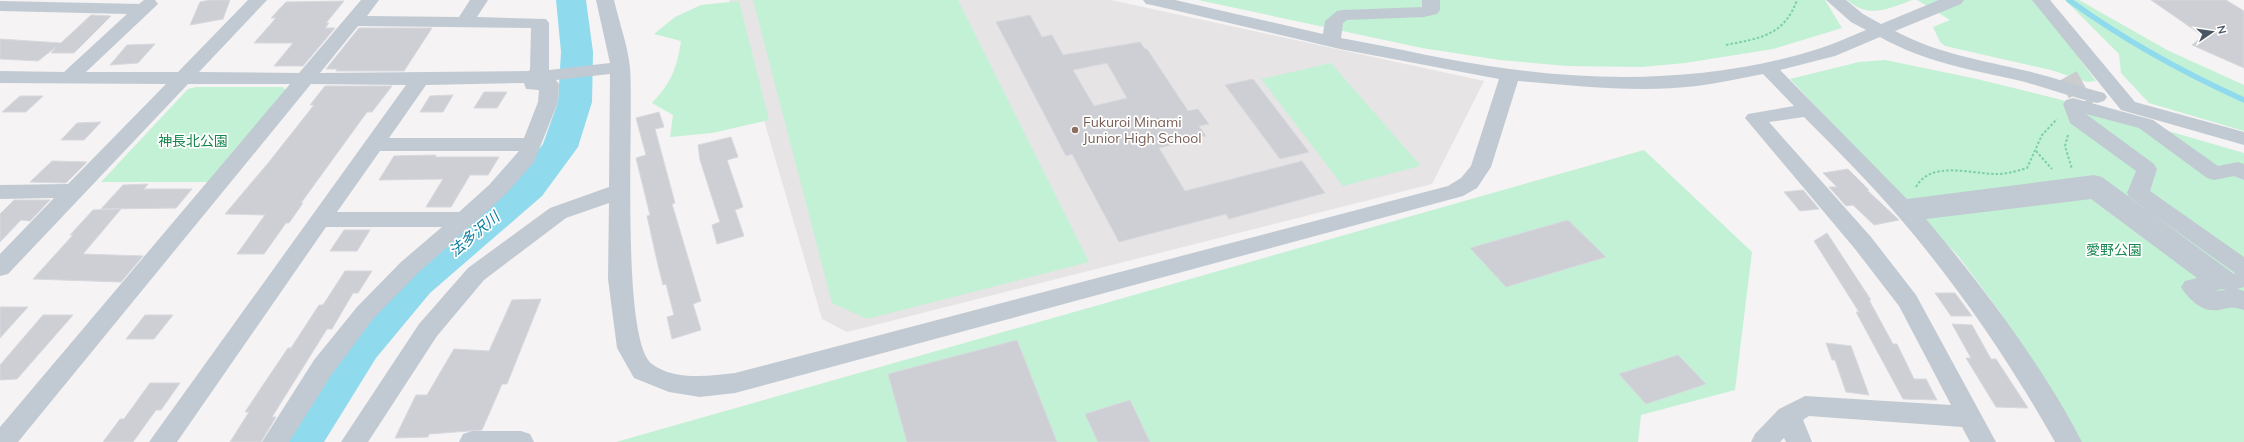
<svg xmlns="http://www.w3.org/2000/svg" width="2244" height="442" font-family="Mulish,'Noto Sans JP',sans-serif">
  <rect width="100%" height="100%" fill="#f5f3f3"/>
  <path fill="#e6e4e5" d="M 729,0 L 1111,0 L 1484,81 L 1432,184 L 847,332 L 822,319 Z"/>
  <g fill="#c3f1d5">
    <path d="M 753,0 L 958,0 L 1089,262 L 867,319 L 832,303 Z"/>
    <path d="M 1198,0 L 1825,0 L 1842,28 L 1773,49 L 1685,63 L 1642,67 L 1567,66 L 1500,60 L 1422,48 Z"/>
    <path d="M 1847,0 L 1912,0 C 1888,9 1869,19 1847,0 Z"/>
    <path d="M 1917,0 L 2035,0 L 2096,81 L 2087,82 L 2051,70 L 1945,46 L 1940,42 L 1933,27 L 1950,20 Z"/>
    <path d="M 2065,0 L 2079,0 L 2167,50 L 2244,85 L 2244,131 L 2149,103 L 2121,73 L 2119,54 Z"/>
    <path d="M 739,1 L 769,120 L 712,133 L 670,137 L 673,115 L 652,103 C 671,83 677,68 681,41 L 654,34 L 675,17 L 701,5 Z"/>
    <path d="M 1885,60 L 1977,79 L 2058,99 L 2244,153 L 2244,442 L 2079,442 L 2000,312 L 1959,257 L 1790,79 L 1859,62 Z"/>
    <path d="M 1331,63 L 1420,165 L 1420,166 L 1343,186 L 1261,79 Z"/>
    <path d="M 196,87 L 283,87 L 286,91 L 209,182 L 101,182 L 188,89 Z"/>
    <path d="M 1644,150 L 1752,252 L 1735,390 L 1641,415 L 1638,442 L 616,442 Z"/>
  </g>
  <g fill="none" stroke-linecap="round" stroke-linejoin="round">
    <path stroke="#90daee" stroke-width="5.5" d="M 2069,0 C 2124,40 2182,72 2244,100"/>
    <path fill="#90daee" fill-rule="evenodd" d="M 556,0 L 586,0 L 593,52 L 592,102 L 578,147 L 542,196 L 430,293 L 376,358 L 324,442 L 277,442 L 346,336 L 402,273 L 516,178 L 543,144 L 558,102 L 561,52 Z"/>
  </g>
  <g fill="#cdcfd5" stroke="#d7d9de" fill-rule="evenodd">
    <path d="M 210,0 L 230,0 L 223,19 L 190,25 L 200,2 Z"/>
    <path d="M 2151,0 L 2226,0 L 2244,11 L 2244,68 L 2192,45 L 2203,36 Z"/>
    <path d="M 344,1 L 326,23 L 329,23 L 325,28 L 335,28 L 303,66 L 274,66 L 293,43 L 254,43 L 276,18 L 271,18 L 286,2 Z"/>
    <path d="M 91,15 L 111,16 L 74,53 L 51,53 L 56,47 L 38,61 L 0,59 L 0,39 L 61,43 Z"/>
    <path d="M 1030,15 L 1042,37 L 1052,35 L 1063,55 L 1140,42 L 1145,49 L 1147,49 L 1188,111 L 1198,109 L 1209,124 L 1199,126 L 1206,136 L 1159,148 L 1185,191 L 1302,161 L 1325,193 L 1229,219 L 1226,214 L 1119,242 L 1072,154 L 1066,156 L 996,22 ZM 1107,63 L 1127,98 L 1094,106 L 1073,70 Z"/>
    <path d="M 359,28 L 432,28 L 404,71 L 336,71 L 337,69 L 326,69 Z"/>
    <path d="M 155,44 L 138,63 L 110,65 L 127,45 Z"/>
    <path d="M 1253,79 L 1309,152 L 1280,159 L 1225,85 Z"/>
    <path d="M 325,86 L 392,86 L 372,112 L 367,112 L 301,203 L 303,203 L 289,223 L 286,223 L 264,254 L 237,254 L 265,215 L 225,214 L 269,162 L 314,105 L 310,105 Z"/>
    <path d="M 484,92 L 507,92 L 497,108 L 474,108 Z"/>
    <path d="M 453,95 L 443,112 L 420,112 L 430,96 Z"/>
    <path d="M 20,96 L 43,96 L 26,112 L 2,112 Z"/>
    <path d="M 659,112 L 664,127 L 655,129 L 675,203 L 672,204 L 701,301 L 693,304 L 701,330 L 672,339 L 667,317 L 674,315 L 666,284 L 663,285 L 658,265 L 647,216 L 650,215 L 636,158 L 646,155 L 636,118 Z"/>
    <path d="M 101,122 L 84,140 L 61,140 L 77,123 Z"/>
    <path d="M 731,137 L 738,157 L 727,160 L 743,207 L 735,210 L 744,236 L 717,244 L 712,225 L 720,222 L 700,160 L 698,145 Z"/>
    <path d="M 436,155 L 435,157 L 499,157 L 488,175 L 470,175 L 451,207 L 426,207 L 443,179 L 379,180 L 394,156 Z"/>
    <path d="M 52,161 L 87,162 L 66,183 L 30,182 Z"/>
    <path d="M 1848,169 L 1869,190 L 1867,190 L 1899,220 L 1874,225 L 1853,205 L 1846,206 L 1829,187 L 1837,187 L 1823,173 Z"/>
    <path d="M 148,184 L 144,189 L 192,189 L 176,208 L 101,209 L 123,185 Z"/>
    <path d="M 1803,190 L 1819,209 L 1800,211 L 1784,192 Z"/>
    <path d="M 14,200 L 50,200 L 30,221 L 21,220 L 0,242 L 0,214 Z"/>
    <path d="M 121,209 L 83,254 L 143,256 L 121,282 L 33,279 L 73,235 L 70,235 L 93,210 Z"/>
    <path d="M 1568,220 L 1606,257 L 1506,287 L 1470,248 Z"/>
    <path d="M 344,230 L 370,230 L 357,251 L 330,251 Z"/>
    <path d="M 1827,233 L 1871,300 L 1869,300 L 1893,344 L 1897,344 L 1914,379 L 1926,379 L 1937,400 L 1903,399 L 1856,312 L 1859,312 L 1814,241 Z"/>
    <path d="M 345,271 L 372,271 L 358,293 L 353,293 L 332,329 L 327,329 L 272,417 L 276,417 L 261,442 L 230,442 L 249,412 L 245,412 L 263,385 L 288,348 L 291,348 L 319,305 L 323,305 Z"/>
    <path d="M 1935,293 L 1955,293 L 1972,316 L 1951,316 Z"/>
    <path d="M 541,299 L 507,384 L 502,384 L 482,430 L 429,434 L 428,437 L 395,438 L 416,395 L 427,395 L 454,349 L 489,351 L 512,300 Z"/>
    <path d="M 0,307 L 28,307 L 0,338 Z"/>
    <path d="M 43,315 L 73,315 L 17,379 L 0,380 L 0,365 Z"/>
    <path d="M 145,315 L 173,315 L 154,339 L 126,339 Z"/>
    <path d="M 1952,324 L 1972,325 L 1991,359 L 1996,359 L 2028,408 L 1996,407 L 1966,358 L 1971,358 Z"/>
    <path d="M 1017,340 L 1057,442 L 907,442 L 888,374 Z"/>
    <path d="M 1826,343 L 1851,346 L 1869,395 L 1846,392 L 1835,360 L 1832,360 Z"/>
    <path d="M 1678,355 L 1706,384 L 1646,404 L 1619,374 Z"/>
    <path d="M 150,383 L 180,383 L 161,410 L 156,410 L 133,442 L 103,442 L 120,419 L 124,419 Z"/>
    <path d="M 1130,400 L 1150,442 L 1098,442 L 1085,414 Z"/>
  </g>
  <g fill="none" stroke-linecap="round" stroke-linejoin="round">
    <path stroke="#caccce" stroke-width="20" stroke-dasharray="20 10" stroke-linecap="butt" d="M 2068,76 L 2085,107"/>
    <g stroke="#7ad0a6" stroke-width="2" stroke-dasharray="2.5 2" stroke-linecap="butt">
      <path d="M 1726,45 C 1760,38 1784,36 1797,0"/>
      <path d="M 2068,135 L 2065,146 L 2072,169"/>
      <path d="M 2036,151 L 2052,169"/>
      <path d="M 1916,187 C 1931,160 1971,174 1997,174 C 2007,174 2017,171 2027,168 L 2042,135 L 2057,119"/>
    </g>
    <g fill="#c1cad2" fill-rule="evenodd">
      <path d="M 144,0 L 155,0 L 158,4 L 86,72 L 178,72 L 248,0 L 267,0 L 199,72 L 299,73 L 361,0 L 379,0 L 367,16 L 459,17 L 470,0 L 488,0 L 477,17 L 546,19 L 549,23 L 549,70 L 610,63 L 596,0 L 614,0 C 619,22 628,46 630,68 C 634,117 620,340 652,364 C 674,381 710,376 735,373 L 1448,186 L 1461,178 L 1471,166 L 1499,79 L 1340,49 L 1152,5 L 1146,4 L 1143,0 L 1175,0 L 1323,34 L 1325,21 L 1337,11 L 1343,10 L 1422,7 L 1422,0 L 1440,0 L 1440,10 L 1437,14 L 1424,17 L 1347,20 L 1343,23 L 1341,38 C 1397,48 1453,62 1510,69 C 1612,83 1723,80 1821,48 C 1836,43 1851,36 1866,30 L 1851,22 L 1826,0 L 1846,0 L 1863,14 L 1881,24 L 1939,0 L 1964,0 L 1961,4 L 1895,31 C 1938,54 1981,60 2027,71 C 2053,77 2078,86 2104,93 L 2107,97 L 2104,101 L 2097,103 C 2071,97 2047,88 2021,81 C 1969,69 1927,63 1880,37 L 1835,56 L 1780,70 L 1907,199 L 2094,175 L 2102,177 L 2234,274 L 2235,273 L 2130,198 L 2127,193 L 2136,171 L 2070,123 L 2063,104 L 2066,100 L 2073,98 L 2153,120 L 2218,166 L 2238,162 L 2244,164 L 2244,180 L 2234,176 L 2214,180 L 2207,178 L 2139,128 L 2086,114 L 2154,164 L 2157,169 L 2150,191 L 2244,257 L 2244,287 L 2237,289 L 2244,291 L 2244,310 C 2226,304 2224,312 2210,310 C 2199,309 2186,296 2181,287 L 2185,281 L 2197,278 L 2091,199 L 1926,219 C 1981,284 2043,366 2082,442 L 2055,442 C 2010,362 1958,286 1898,216 C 1868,181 1836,149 1804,117 L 1769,122 L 1871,237 L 1916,295 L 1996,442 L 1970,442 L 1962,427 L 1809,416 L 1803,420 L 1812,442 L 1786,442 L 1784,438 L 1780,442 L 1751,442 L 1755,434 L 1779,409 L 1805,396 L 1951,405 L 1899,306 L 1855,249 L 1745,118 L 1748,114 L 1794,106 L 1763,74 C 1741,78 1719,83 1697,86 C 1638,93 1577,86 1518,81 L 1491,167 L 1477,188 L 1463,196 L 735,393 L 700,397 L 669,392 L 634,378 L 617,348 L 608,279 L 609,203 L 566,218 L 484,280 L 437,336 L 368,442 L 341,442 L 419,324 L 468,268 L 550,208 L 609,187 L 610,74 L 556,80 L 559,84 L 558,102 L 534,162 L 505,195 L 417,274 L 373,319 L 332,374 L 289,442 L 262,442 L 314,360 L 357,307 L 401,262 L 442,227 L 326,227 L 177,442 L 149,442 L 406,85 L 311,84 L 18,442 L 0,442 L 0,427 L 290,84 L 188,84 L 8,274 L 0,276 L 0,254 L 54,198 L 0,199 L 0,185 L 68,184 L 166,84 L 0,83 L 0,71 L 64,72 L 127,14 L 0,11 L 0,1 L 139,4 ZM 358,26 L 531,28 L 530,69 L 529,71 L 320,73 ZM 524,83 L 526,89 L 539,90 L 538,102 L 524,138 L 389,138 L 426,85 ZM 380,151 L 519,151 L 489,185 L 459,212 L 337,212 ZM 2222,289 L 2226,290 L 2214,291 Z"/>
      <path d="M 2032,0 L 2050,0 L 2135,102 L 2244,132 L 2244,145 L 2121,110 Z"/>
      <path d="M 472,431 L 521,431 L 530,434 L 534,442 L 459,442 L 463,434 Z"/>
    </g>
  </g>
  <circle fill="#8d6e63" stroke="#fff" stroke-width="1.5" cx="1075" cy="130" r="4"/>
  <g text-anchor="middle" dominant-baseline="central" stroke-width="3.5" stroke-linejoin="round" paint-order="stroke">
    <g font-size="14" fill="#785e54" stroke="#fff" text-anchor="start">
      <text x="1083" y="122">Fukuroi Minami<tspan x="1083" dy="16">Junior High School</tspan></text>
    </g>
    <g font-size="14" fill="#17864f" stroke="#fff">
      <text x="193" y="141">神長北公園</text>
      <text x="2114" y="250">愛野公園</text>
    </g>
    <g font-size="15" font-style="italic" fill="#0c7c9b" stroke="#fff">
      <text transform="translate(474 234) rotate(-40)">法多沢川</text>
    </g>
  </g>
  <g transform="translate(2212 32) rotate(77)" stroke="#ffffff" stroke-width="3" paint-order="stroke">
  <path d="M0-3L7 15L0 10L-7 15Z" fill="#4a5661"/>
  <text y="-6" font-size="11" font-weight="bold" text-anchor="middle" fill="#4a5661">N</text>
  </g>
</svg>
